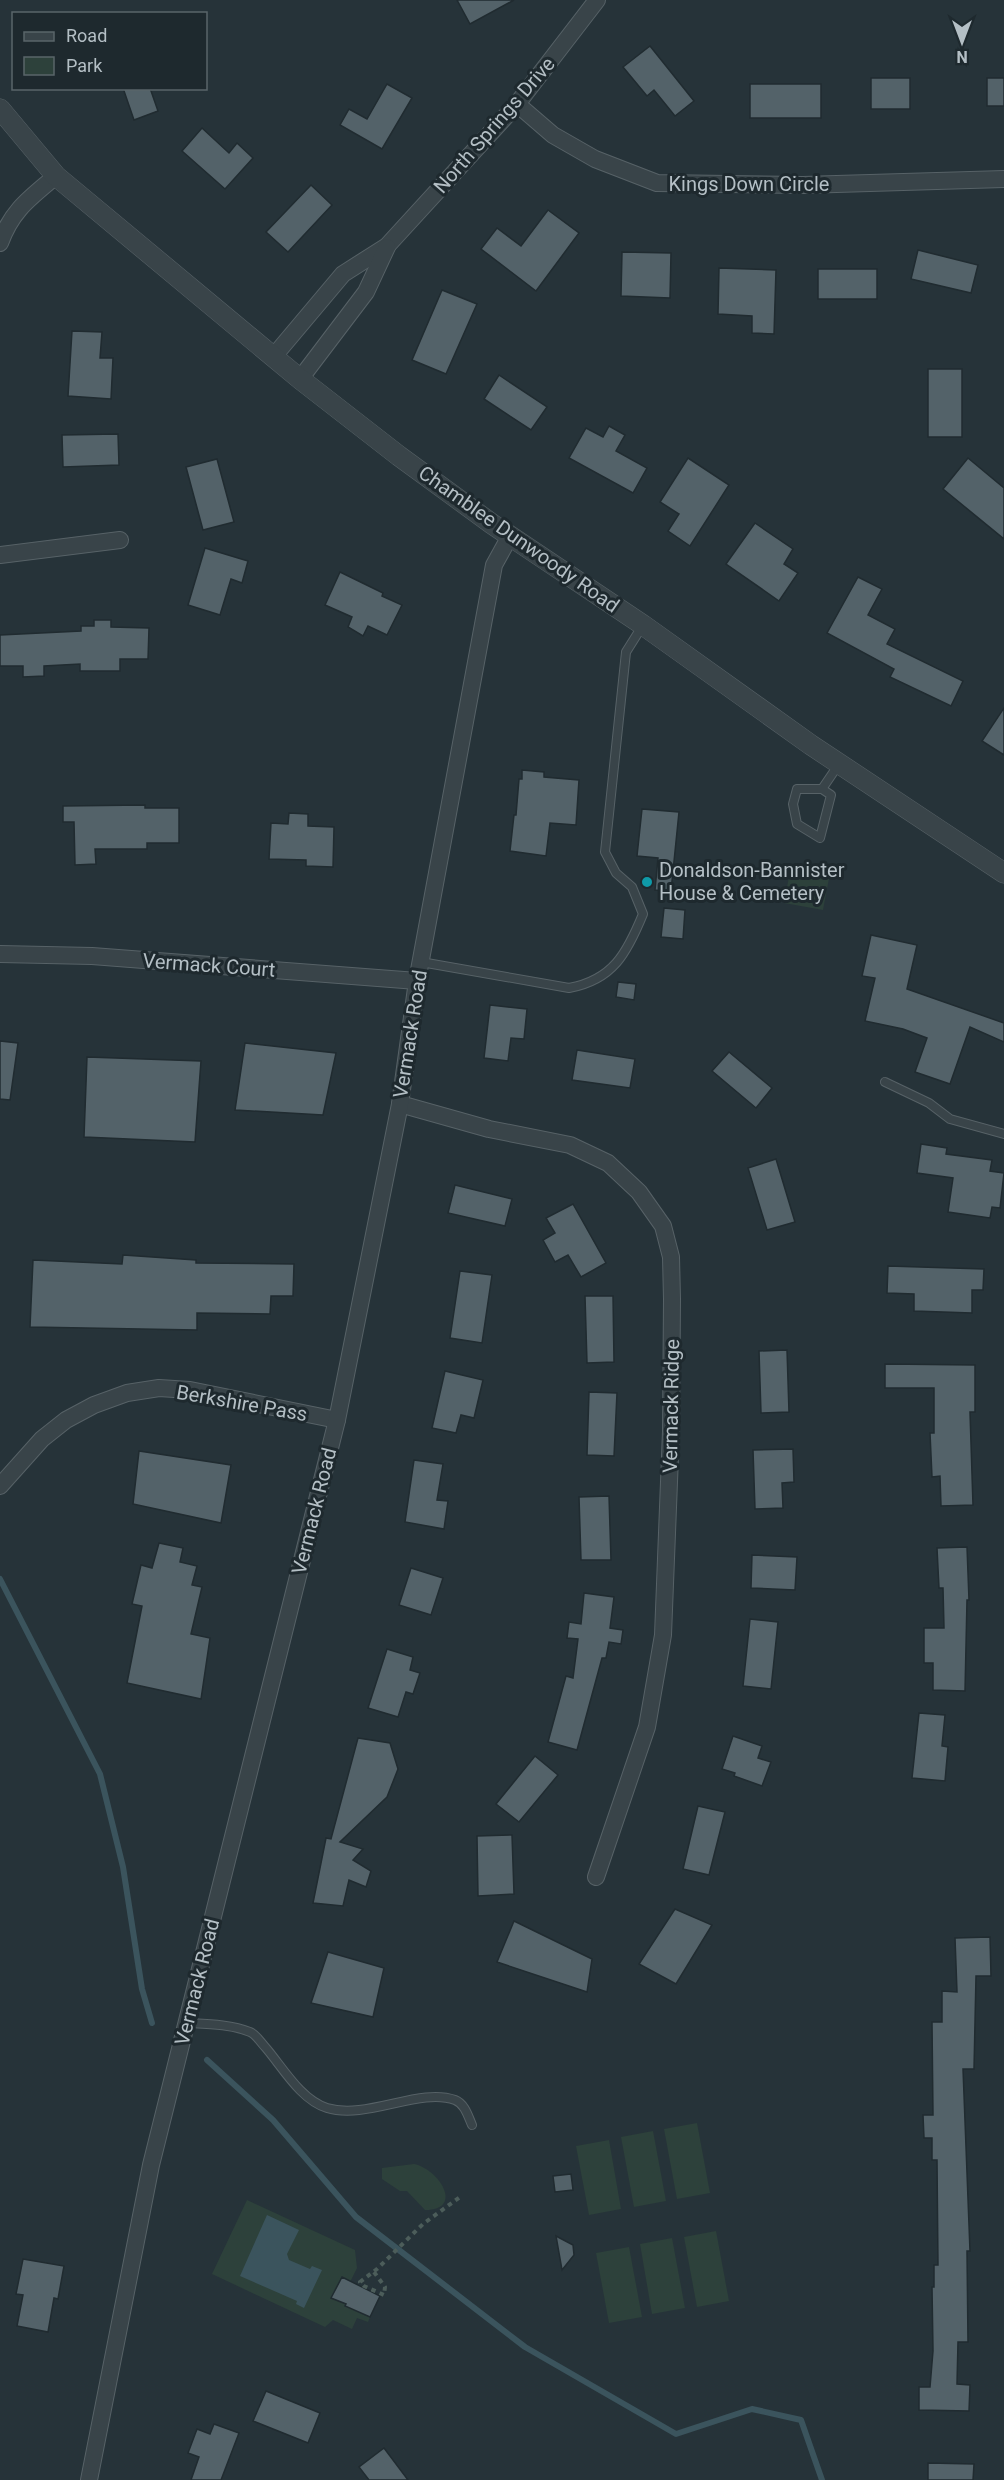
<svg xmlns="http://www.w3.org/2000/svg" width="1004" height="2480" font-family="Roboto,sans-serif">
  <rect width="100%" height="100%" fill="#263339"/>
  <g fill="#2d413b">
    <path d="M 791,866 L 830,873 L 823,910 L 784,903 Z"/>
    <path d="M 697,2123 L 710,2193 L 677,2199 L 664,2129 Z"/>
    <path d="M 653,2131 L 666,2201 L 634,2207 L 621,2137 Z"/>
    <path d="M 609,2140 L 621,2209 L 589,2215 L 576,2146 Z"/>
    <path d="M 414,2164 C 439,2169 465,2210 425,2210 L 407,2191 L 400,2191 L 382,2179 L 382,2168 Z"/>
    <path d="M 247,2200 L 355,2250 L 357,2268 L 350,2282 L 379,2295 L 368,2322 L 357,2318 L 352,2329 L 333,2320 L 325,2327 L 212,2274 Z"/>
    <path d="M 716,2231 L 729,2301 L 697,2307 L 684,2237 Z"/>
    <path d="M 672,2238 L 685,2308 L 652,2314 L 640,2244 Z"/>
    <path d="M 629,2247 L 642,2317 L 609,2323 L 596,2253 Z"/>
  </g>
  <path fill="#3b545d" d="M 267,2215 L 299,2230 L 287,2254 L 289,2260 L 310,2269 L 312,2266 L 322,2270 L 304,2308 L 296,2304 L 297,2301 L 240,2276 Z"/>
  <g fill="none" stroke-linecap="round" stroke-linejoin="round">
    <g stroke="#3b545d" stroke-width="6">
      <path d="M 0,1579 L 100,1774 L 123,1867 L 142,1989 L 152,2023"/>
      <path d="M 207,2060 L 273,2120 L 356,2217 L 525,2347 L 676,2434 L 752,2409 L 801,2420 L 822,2480"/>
    </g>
  </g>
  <g fill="#536269" stroke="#202b30" stroke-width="1.5">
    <path d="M 457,0 L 514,0 L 470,24 Z"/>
    <path d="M 650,46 L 694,101 L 675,116 L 654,90 L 647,96 L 623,67 Z"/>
    <rect x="871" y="78" width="39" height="31"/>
    <rect x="987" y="78" width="17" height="28"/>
    <path d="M 387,84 L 412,98 L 382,149 L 340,125 L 349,109 L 367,119 Z"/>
    <rect x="750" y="84" width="71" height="34"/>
    <path d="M 123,88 L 150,88 L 158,111 L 134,120 Z"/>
    <path d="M 202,128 L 229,153 L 237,143 L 253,158 L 225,189 L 182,151 Z"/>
    <path d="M 311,185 L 332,205 L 288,252 L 266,232 Z"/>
    <path d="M 548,210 L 579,233 L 536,291 L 481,249 L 497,228 L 521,246 Z"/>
    <path d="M 918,250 L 978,265 L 971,293 L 911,279 Z"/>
    <path d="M 622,252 L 671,253 L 670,298 L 621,296 Z"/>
    <path d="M 719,268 L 776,270 L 774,334 L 752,333 L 752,316 L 718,314 Z"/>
    <rect x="818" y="269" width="59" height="30"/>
    <path d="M 442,290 L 477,304 L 446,374 L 412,360 Z"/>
    <path d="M 72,331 L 102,332 L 100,358 L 113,358 L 111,399 L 68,396 Z"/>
    <rect x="928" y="369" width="34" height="68"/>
    <path d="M 499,375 L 547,407 L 531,430 L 484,399 Z"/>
    <path d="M 609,426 L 625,435 L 616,451 L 647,468 L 633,493 L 569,458 L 586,428 L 603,437 Z"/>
    <path d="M 118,434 L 119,465 L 63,467 L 62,435 Z"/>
    <path d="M 688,458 L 729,485 L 690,546 L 668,531 L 679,514 L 660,502 Z"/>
    <path d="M 968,458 L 1004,488 L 1004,539 L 943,489 Z"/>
    <path d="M 217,459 L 234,522 L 203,530 L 186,467 Z"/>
    <path d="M 755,523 L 793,549 L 784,564 L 798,573 L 779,601 L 726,564 Z"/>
    <path d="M 205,548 L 248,561 L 242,583 L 231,579 L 220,615 L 188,605 Z"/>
    <path d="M 340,572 L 383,593 L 382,596 L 402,605 L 387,635 L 368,626 L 363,636 L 348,627 L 352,617 L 325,605 Z"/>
    <path d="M 858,577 L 882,589 L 868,615 L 895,629 L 887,644 L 963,681 L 951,706 L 890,677 L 894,669 L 827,633 Z"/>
    <path d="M 94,620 L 111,620 L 111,627 L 149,628 L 148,659 L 120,659 L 120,671 L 80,671 L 80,664 L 44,666 L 44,676 L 23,677 L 23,666 L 0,666 L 0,635 L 81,631 L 81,626 L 94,626 Z"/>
    <path d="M 1004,708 L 1004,755 L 982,741 Z"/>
    <path d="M 522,770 L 544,772 L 544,777 L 579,780 L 576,825 L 550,823 L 546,856 L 510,851 L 514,815 L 516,815 L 519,779 L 522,779 Z"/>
    <path d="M 145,805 L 145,808 L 179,808 L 179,843 L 147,843 L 147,849 L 95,849 L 96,864 L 75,865 L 74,822 L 63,822 L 63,806 Z"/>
    <path d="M 642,809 L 679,812 L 671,891 L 655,890 L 658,858 L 637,856 Z"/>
    <path d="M 289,813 L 308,814 L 308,826 L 334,827 L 333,867 L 306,866 L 306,860 L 269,859 L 271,823 L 288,824 Z"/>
    <path d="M 664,908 L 685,910 L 683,939 L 661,937 Z"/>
    <path d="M 871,935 L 917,945 L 907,989 L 1004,1023 L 1004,1042 L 970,1027 L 950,1084 L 915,1072 L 927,1038 L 903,1029 L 865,1021 L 875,978 L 862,976 Z"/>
    <path d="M 618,982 L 636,984 L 634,1000 L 616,997 Z"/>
    <path d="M 490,1005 L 527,1009 L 524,1039 L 511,1038 L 508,1061 L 484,1058 Z"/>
    <path d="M 0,1041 L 18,1043 L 10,1100 L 0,1099 Z"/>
    <path d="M 245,1043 L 336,1053 L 323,1115 L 235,1110 Z"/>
    <path d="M 577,1050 L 635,1059 L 630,1088 L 572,1080 Z"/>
    <path d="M 729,1052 L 772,1088 L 756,1108 L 712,1071 Z"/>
    <path d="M 87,1057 L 201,1061 L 195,1142 L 84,1137 Z"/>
    <path d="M 921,1144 L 947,1148 L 946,1154 L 992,1160 L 990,1171 L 1004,1173 L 1000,1208 L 992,1207 L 990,1218 L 948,1212 L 953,1178 L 917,1173 Z"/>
    <path d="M 776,1159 L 795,1222 L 767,1230 L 748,1168 Z"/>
    <path d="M 455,1185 L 512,1199 L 505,1226 L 448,1213 Z"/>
    <path d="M 573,1204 L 606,1263 L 581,1277 L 568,1255 L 555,1262 L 543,1240 L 555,1233 L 546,1218 Z"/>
    <path d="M 123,1255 L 196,1260 L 196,1263 L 294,1264 L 293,1296 L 271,1296 L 270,1314 L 197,1313 L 197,1330 L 30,1327 L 33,1260 L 122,1264 Z"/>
    <path d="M 888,1266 L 984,1269 L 983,1290 L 972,1290 L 972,1313 L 914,1311 L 914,1294 L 887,1293 Z"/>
    <path d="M 460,1271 L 492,1275 L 482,1343 L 450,1338 Z"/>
    <path d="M 585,1296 L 613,1296 L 614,1362 L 587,1363 Z"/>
    <path d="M 787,1350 L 789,1412 L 761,1413 L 759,1351 Z"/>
    <path d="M 885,1364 L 975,1365 L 975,1412 L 970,1412 L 973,1505 L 941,1506 L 940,1476 L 932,1477 L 930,1433 L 934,1433 L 934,1388 L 885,1388 Z"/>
    <path d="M 445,1371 L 483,1380 L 474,1418 L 461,1415 L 456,1433 L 432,1428 Z"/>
    <path d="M 589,1392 L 617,1393 L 614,1456 L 587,1455 Z"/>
    <path d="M 793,1449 L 794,1482 L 782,1483 L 783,1508 L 755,1509 L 753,1450 Z"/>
    <path d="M 139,1451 L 231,1465 L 221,1523 L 133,1504 Z"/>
    <path d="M 414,1460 L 443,1464 L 437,1500 L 448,1501 L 444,1529 L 405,1522 Z"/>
    <path d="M 609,1496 L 611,1560 L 581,1560 L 579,1497 Z"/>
    <path d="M 159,1543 L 183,1548 L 180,1562 L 197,1566 L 192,1585 L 202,1587 L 191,1634 L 210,1638 L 201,1699 L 127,1683 L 142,1606 L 132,1604 L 141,1565 L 152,1568 Z"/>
    <path d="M 967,1547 L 969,1600 L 967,1600 L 965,1691 L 933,1690 L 933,1663 L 924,1663 L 924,1628 L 944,1628 L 943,1588 L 939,1588 L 937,1548 Z"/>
    <path d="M 752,1555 L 797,1557 L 795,1590 L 751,1588 Z"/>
    <path d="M 411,1568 L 443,1578 L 431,1615 L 399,1605 Z"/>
    <path d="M 584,1593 L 614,1597 L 610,1628 L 623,1630 L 621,1644 L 609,1642 L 606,1658 L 602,1658 L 577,1750 L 548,1742 L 566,1676 L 573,1678 L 578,1639 L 567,1638 L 569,1622 L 581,1624 Z"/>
    <path d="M 750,1619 L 778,1622 L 771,1689 L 743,1686 Z"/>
    <path d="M 387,1649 L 413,1657 L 410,1670 L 420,1673 L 413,1694 L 406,1692 L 398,1717 L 368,1708 Z"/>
    <path d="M 919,1713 L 945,1715 L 942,1746 L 948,1747 L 945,1781 L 912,1778 Z"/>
    <path d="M 733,1736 L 762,1746 L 758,1758 L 771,1762 L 762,1786 L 734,1776 L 735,1773 L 722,1769 Z"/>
    <path d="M 358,1738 L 390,1743 L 398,1769 L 387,1797 L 340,1842 L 363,1849 L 353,1860 L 371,1871 L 366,1887 L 349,1880 L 343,1906 L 313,1903 L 326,1838 L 331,1839 Z"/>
    <path d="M 535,1756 L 558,1775 L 519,1822 L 496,1804 Z"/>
    <path d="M 698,1806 L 725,1812 L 709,1875 L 683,1869 Z"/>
    <path d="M 512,1835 L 514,1894 L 478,1896 L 477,1836 Z"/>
    <path d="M 675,1909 L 712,1925 L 676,1984 L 639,1964 Z"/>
    <path d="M 514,1921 L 592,1959 L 587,1992 L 497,1962 Z"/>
    <path d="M 990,1937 L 991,1976 L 976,1976 L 974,2069 L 963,2069 L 970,2251 L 967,2251 L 968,2342 L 958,2342 L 957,2384 L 970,2385 L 969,2411 L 919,2410 L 919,2387 L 930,2387 L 933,2351 L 932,2287 L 934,2287 L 934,2265 L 938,2265 L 937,2160 L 932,2160 L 932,2138 L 924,2138 L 923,2115 L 933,2115 L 932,2022 L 942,2022 L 942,1991 L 957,1992 L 955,1938 Z"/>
    <path d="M 328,1952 L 384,1968 L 373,2017 L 311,2003 Z"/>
    <path d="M 571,2174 L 573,2190 L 555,2192 L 553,2176 Z"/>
    <path d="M 556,2236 L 573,2245 L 574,2255 L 562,2270 Z"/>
    <path d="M 23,2259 L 64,2266 L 58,2299 L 54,2298 L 48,2332 L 17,2326 L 23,2295 L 16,2294 Z"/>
    <path d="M 342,2277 L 380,2296 L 370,2317 L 345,2306 L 346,2304 L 331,2298 Z"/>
    <path d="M 266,2391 L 320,2413 L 308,2443 L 253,2421 Z"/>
    <path d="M 214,2424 L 239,2433 L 221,2480 L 191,2480 L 199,2457 L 188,2453 L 197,2429 L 210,2434 Z"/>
    <path d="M 384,2448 L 408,2480 L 369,2480 L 359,2467 Z"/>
    <path d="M 928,2463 L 974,2464 L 973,2480 L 928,2480 Z"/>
  </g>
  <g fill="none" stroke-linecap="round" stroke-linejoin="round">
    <g stroke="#576267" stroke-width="10">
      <g id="service">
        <path d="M 822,789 L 831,795 L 820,838 L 797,824 L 793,804 L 797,789 L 822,789 L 839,764"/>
        <path d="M 421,962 L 569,988 C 613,980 627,953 643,914 L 632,887 L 616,873 L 605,852 L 626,652 L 643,625"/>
        <path d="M 885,1082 L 929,1103 L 950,1119 L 1004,1134"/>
        <path d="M 186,2023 C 206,2024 231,2024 250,2032 C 256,2034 261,2043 266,2048 C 283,2068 301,2100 327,2108 C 367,2120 420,2087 455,2100 C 465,2104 468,2116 472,2125"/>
      </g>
    </g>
    <g stroke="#576267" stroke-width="18">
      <g id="minor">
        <path d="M 517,104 L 553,135 L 595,159 L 657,183 L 803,185 L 1004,179"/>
        <path d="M 0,243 C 12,210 30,198 56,176"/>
        <path d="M 274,356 L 343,274 L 387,246 L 517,104 L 597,0"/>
        <path d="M 300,379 L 366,292 L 387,247"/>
        <path d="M 0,555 L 120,540"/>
        <path d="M 0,954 L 92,956 L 417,981"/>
        <path d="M 400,1104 L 489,1129 L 570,1145 L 608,1163 L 639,1192 L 663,1226 L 671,1257 L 672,1299 L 671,1431 L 663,1635 L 647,1727 L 596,1877"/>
        <path d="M 0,1486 L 42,1439 L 66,1420 L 94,1405 L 127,1393 L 159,1388 L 190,1390 L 337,1420"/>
        <path d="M 89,2480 L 151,2165 L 337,1420 L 400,1104 L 417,981 L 494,565 L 510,536"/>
      </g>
    </g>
    <g stroke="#576267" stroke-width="21">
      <path id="tertiary" d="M 0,109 L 56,176 L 300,379 L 399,456 L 492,524 L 643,625 L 811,745 L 1004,873"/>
    </g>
    <path stroke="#4c5d5a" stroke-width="4" stroke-dasharray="4.5 4.5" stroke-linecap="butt" d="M 374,2272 L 385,2287 L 384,2295 L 364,2286 L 360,2282 L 377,2269 L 423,2224 L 460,2197"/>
    <use href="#service" stroke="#394449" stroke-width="8"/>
    <use href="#minor" stroke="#394449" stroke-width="16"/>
    <use href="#tertiary" stroke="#394449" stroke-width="20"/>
  </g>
  <circle fill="#0f9aa8" stroke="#1e292e" stroke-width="2" cx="647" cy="882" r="6"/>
  <g text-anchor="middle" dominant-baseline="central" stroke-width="6" stroke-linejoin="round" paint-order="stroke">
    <g font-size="20" fill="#b4bfc5" stroke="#1e292e">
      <text transform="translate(494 125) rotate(-49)">North Springs Drive</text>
      <text x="749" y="184">Kings Down Circle</text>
      <text transform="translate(519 539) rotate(35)">Chamblee Dunwoody Road</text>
      <text transform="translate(209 965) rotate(4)">Vermack Court</text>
      <text transform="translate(410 1034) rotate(-81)">Vermack Road</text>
      <text transform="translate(242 1403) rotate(10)">Berkshire Pass</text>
      <text transform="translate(671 1406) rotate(-89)">Vermack Ridge</text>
      <text transform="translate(314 1511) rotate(-76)">Vermack Road</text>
      <text transform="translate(197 1982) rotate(-76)">Vermack Road</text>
    </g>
    <g font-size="20" fill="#b4bfc5" stroke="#1e292e" text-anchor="start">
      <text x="659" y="870">Donaldson-Bannister<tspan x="659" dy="23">House &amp; Cemetery</tspan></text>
    </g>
  </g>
  <rect x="12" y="12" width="195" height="78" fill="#1e292e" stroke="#5a656a" stroke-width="1.5"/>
  <rect x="24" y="32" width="30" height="9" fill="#394449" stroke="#5a656a" stroke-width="1.5"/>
  <text x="66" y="42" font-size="18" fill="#b4bfc5">Road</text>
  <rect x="24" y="57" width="30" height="18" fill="#2d413b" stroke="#5a656a" stroke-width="1.5"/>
  <text x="66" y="72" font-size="18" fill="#b4bfc5">Park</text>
  <g transform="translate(962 42) rotate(180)" stroke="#1e292e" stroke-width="4.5" paint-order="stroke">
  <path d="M0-4.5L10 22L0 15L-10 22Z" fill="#b4bfc5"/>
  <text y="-9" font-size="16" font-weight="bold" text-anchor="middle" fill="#b4bfc5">N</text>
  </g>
</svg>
